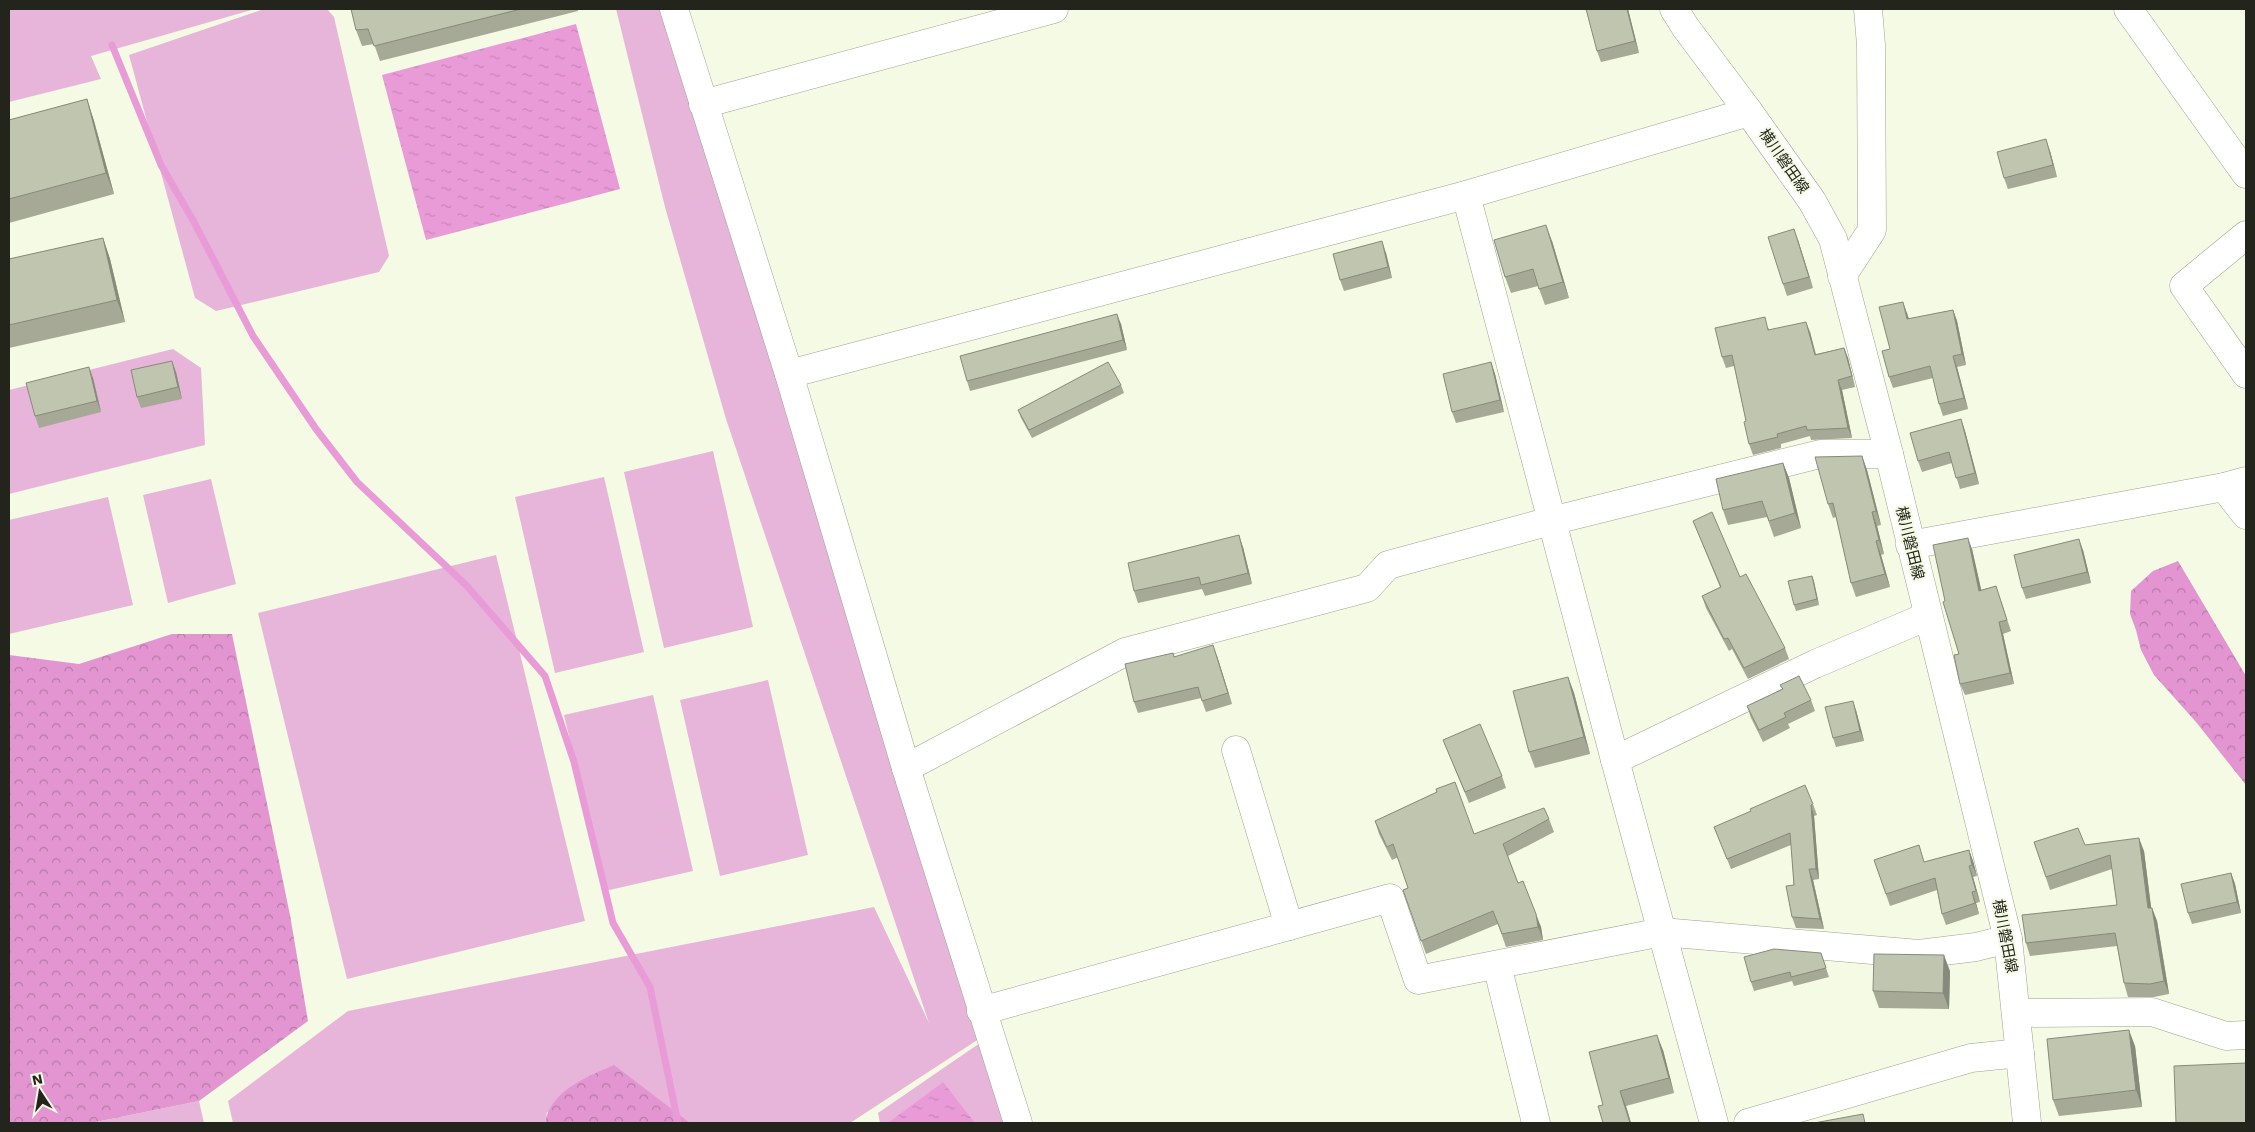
<svg xmlns="http://www.w3.org/2000/svg" width="2255" height="1132" font-family="'Work Sans','Noto Sans JP',sans-serif">
  <defs>
    <pattern id="forest-crowns" width="20" height="18" patternUnits="userSpaceOnUse" patternTransform="scale(1.25)"><rect width="20" height="18" fill="#e295d0"/><path d="M2 6a3 3 0 1 1 6 0M12 15a3 3 0 1 1 6 0" fill="none" stroke="#b779a8"/></pattern>
    <pattern id="water-ripples" width="26" height="14" patternUnits="userSpaceOnUse" patternTransform="scale(1.25)"><rect width="26" height="14" fill="#e99bd7"/><path d="M2 4q2-2 4 0t4 0M15 11q2-2 4 0t4 0" fill="none" stroke="#c885b8"/></pattern>
  </defs>
  <rect width="100%" height="100%" fill="#f4fae3"/>
  <g fill="#e6b5d9">
    <path d="M 11,9 L 255,9 L 91,56 L 101,79 L 9,102 L 9,10 Z"/>
    <path d="M 264,9 L 327,9 L 334,17 L 389,256 L 379,272 L 216,311 L 195,298 L 129,55 Z"/>
    <path d="M 616,9 L 667,9 L 988,1033 L 850,1123 L 683,1123 L 547,1112 L 545,1123 L 233,1123 L 228,1101 L 348,1011 L 874,907 L 929,1023 L 726,419 L 665,207 Z"/>
    <path d="M 173,349 L 201,368 L 205,445 L 9,494 L 9,390 Z"/>
    <path d="M 713,451 L 753,627 L 664,648 L 624,472 Z"/>
    <path d="M 604,477 L 644,652 L 555,673 L 515,497 Z"/>
    <path d="M 211,479 L 236,584 L 168,603 L 143,495 Z"/>
    <path d="M 108,497 L 133,605 L 9,634 L 9,520 Z"/>
    <path d="M 496,555 L 585,921 L 347,979 L 258,613 Z"/>
    <path d="M 768,680 L 808,855 L 720,876 L 680,700 Z"/>
    <path d="M 653,695 L 693,871 L 605,891 L 564,715 Z"/>
    <path d="M 980,1043 L 1005,1123 L 880,1123 L 878,1113 Z"/>
    <path d="M 199,1101 L 204,1123 L 91,1123 Z"/>
  </g>
  <g fill="url(#forest-crowns)">
    <path d="M 2178,561 L 2246,676 L 2246,785 L 2196,722 L 2154,675 L 2141,650 L 2136,630 L 2130,614 L 2131,591 L 2153,571 Z"/>
    <path d="M 172,634 L 232,634 L 290,915 L 308,1021 L 199,1101 L 91,1123 L 9,1123 L 9,655 L 79,664 Z"/>
    <path d="M 614,1065 L 690,1123 L 545,1123 C 551,1090 587,1077 614,1065 Z"/>
  </g>
  <g fill="url(#water-ripples)">
    <path d="M 576,24 L 620,189 L 426,240 L 382,75 Z"/>
    <path d="M 943,1082 L 975,1123 L 888,1123 Z"/>
  </g>
  <g fill="none" stroke-linecap="round" stroke-linejoin="round">
    <path stroke="#e99bd7" stroke-width="7" d="M 112,45 L 161,165 L 194,222 L 253,336 L 316,429 L 357,482 L 466,585 L 545,676 L 574,762 L 613,923 L 650,987 L 678,1123"/>
    <g stroke="#9da38d" stroke-width="29">
      <g id="minor">
        <path d="M 674,9 L 789,374 L 906,768 L 1018,1123"/>
        <path d="M 2128,9 L 2246,174"/>
        <path d="M 703,104 L 1054,9"/>
        <path d="M 1466,195 L 1615,760 L 1714,1123"/>
        <path d="M 2246,235 L 2184,286 L 2246,374"/>
        <path d="M 1842,276 L 1872,230 L 1871,45 L 1868,9"/>
        <path d="M 789,374 L 1466,195 L 1749,112"/>
        <path d="M 2224,487 L 2246,515"/>
        <path d="M 1910,545 L 2224,487 L 2246,481"/>
        <path d="M 1236,750 L 1289,926"/>
        <path d="M 1615,760 L 1815,664 L 1928,616"/>
        <path d="M 906,768 L 1125,652 L 1367,588 L 1388,565 L 1551,521 L 1820,454 L 1889,454"/>
        <path d="M 1497,965 L 1536,1123"/>
        <path d="M 981,1011 L 1390,898 L 1418,980 L 1662,932 L 1919,954 L 1976,947 L 2008,939"/>
        <path d="M 2016,1013 L 2152,1012 L 2226,1036 L 2246,1035"/>
        <path d="M 1748,1123 L 1971,1058 L 2020,1053"/>
      </g>
    </g>
    <g stroke="#9da38d" stroke-width="29">
      <path id="major" d="M 1674,9 L 1686,28 L 1749,112 L 1812,201 L 1833,239 L 1889,454 L 2008,939 L 2027,1123"/>
    </g>
    <use href="#minor" stroke="#fff" stroke-width="28"/>
    <use href="#major" stroke="#fff" stroke-width="28"/>
  </g>
  <g fill="#a5a996">
    <path d="M 351,9 L 578,9 L 578,11 L 380,61 L 374,44 L 362,46 L 356,30 Z"/>
    <path d="M 1628,9 L 1639,53 L 1601,62 L 1597,51 Z"/>
    <path d="M 87,99 L 94,121 L 114,194 L 9,223 L 9,120 Z"/>
    <path d="M 2050,151 L 2057,177 L 2008,189 L 2004,178 Z"/>
    <path d="M 103,238 L 110,259 L 125,322 L 9,348 L 9,259 Z"/>
    <path d="M 1798,240 L 1813,288 L 1787,296 L 1783,284 Z"/>
    <path d="M 1552,241 L 1569,298 L 1545,305 L 1538,286 L 1511,293 L 1505,277 Z"/>
    <path d="M 1386,253 L 1392,278 L 1344,291 L 1340,280 Z"/>
    <path d="M 1953,310 L 1957,321 L 1966,365 L 1957,367 L 1968,409 L 1943,416 L 1939,404 L 1933,378 L 1893,388 L 1889,377 L 1907,313 L 1909,319 Z"/>
    <path d="M 1121,324 L 1127,350 L 970,391 L 967,381 Z"/>
    <path d="M 1769,328 L 1769,330 L 1810,332 L 1816,354 L 1844,348 L 1848,358 L 1855,387 L 1842,390 L 1852,438 L 1811,440 L 1810,436 L 1781,444 L 1781,448 L 1753,455 L 1749,444 L 1746,421 L 1734,366 L 1726,368 L 1722,357 Z"/>
    <path d="M 1491,362 L 1495,374 L 1504,412 L 1456,423 L 1452,412 Z"/>
    <path d="M 176,372 L 182,399 L 141,408 L 137,397 Z"/>
    <path d="M 93,378 L 101,412 L 39,428 L 35,416 Z"/>
    <path d="M 1121,385 L 1124,393 L 1032,438 L 1021,418 L 1018,410 Z"/>
    <path d="M 1961,419 L 1965,431 L 1979,484 L 1960,489 L 1952,463 L 1922,472 L 1918,461 Z"/>
    <path d="M 1862,456 L 1867,470 L 1881,525 L 1877,526 L 1884,554 L 1881,555 L 1890,587 L 1856,597 L 1851,583 L 1836,517 L 1833,518 L 1828,504 Z"/>
    <path d="M 1783,463 L 1789,478 L 1801,528 L 1774,537 L 1767,517 L 1728,525 L 1723,510 Z"/>
    <path d="M 1693,521 L 1740,577 L 1785,648 L 1789,659 L 1748,679 L 1732,649 L 1729,651 L 1706,608 L 1702,596 L 1720,587 Z"/>
    <path d="M 1243,547 L 1252,584 L 1205,596 L 1202,589 L 1138,603 L 1134,591 Z"/>
    <path d="M 1972,549 L 1981,590 L 1996,586 L 2011,631 L 2003,634 L 2014,684 L 1965,695 L 1960,684 L 1959,654 L 1945,601 Z"/>
    <path d="M 2083,550 L 2091,583 L 2026,599 L 2022,588 Z"/>
    <path d="M 1812,576 L 1819,605 L 1796,611 L 1794,605 Z"/>
    <path d="M 1173,653 L 1174,657 L 1217,656 L 1232,704 L 1206,712 L 1201,698 L 1138,713 L 1134,702 Z"/>
    <path d="M 1568,677 L 1574,693 L 1590,754 L 1535,768 L 1529,752 Z"/>
    <path d="M 1780,685 L 1811,700 L 1815,711 L 1788,724 L 1790,728 L 1763,742 L 1751,718 L 1747,706 L 1782,689 Z"/>
    <path d="M 1856,710 L 1864,741 L 1836,747 L 1833,738 Z"/>
    <path d="M 1443,740 L 1502,776 L 1506,788 L 1469,803 Z"/>
    <path d="M 1437,792 L 1474,834 L 1549,819 L 1554,832 L 1508,856 L 1518,883 L 1541,927 L 1543,940 L 1506,947 L 1498,924 L 1426,954 L 1403,890 L 1408,888 L 1398,857 L 1392,860 L 1379,834 L 1375,821 Z"/>
    <path d="M 1813,804 L 1817,815 L 1814,816 L 1819,879 L 1813,880 L 1824,929 L 1796,928 L 1792,917 L 1794,885 L 1791,845 L 1731,869 L 1714,827 Z"/>
    <path d="M 2034,842 L 2085,845 L 2144,851 L 2151,908 L 2152,908 L 2157,921 L 2169,994 L 2154,997 L 2128,997 L 2124,983 L 2117,946 L 2030,956 L 2026,943 L 2117,905 L 2112,869 L 2050,890 Z"/>
    <path d="M 1969,850 L 1973,861 L 1977,876 L 1973,877 L 1980,902 L 1976,903 L 1979,914 L 1946,925 L 1942,914 L 1937,890 L 1890,906 L 1874,860 L 1924,862 Z"/>
    <path d="M 2231,873 L 2235,884 L 2241,913 L 2192,924 L 2188,913 Z"/>
    <path d="M 1821,953 L 1829,977 L 1794,986 L 1792,981 L 1754,991 L 1751,982 Z"/>
    <path d="M 1950,971 L 1949,1009 L 1879,1008 L 1873,991 Z"/>
    <path d="M 2135,1046 L 2142,1107 L 2059,1116 L 2053,1100 Z"/>
    <path d="M 1663,1050 L 1674,1093 L 1626,1106 L 1631,1123 L 1603,1123 L 1603,1105 Z"/>
  </g>
  <g fill="#868a7a">
    <path d="M 1627,9 L 1628,9 L 1639,53 L 1635,41 Z"/>
    <path d="M 87,99 L 94,121 L 114,194 L 106,173 Z"/>
    <path d="M 2046,139 L 2050,151 L 2057,177 L 2053,165 Z"/>
    <path d="M 1546,225 L 1552,241 L 1569,298 L 1563,282 Z"/>
    <path d="M 1794,229 L 1798,240 L 1813,288 L 1809,277 Z"/>
    <path d="M 103,238 L 110,259 L 125,322 L 117,300 Z"/>
    <path d="M 1382,241 L 1386,253 L 1392,278 L 1388,267 Z"/>
    <path d="M 1903,302 L 1907,313 L 1912,331 L 1907,319 Z"/>
    <path d="M 1953,310 L 1957,321 L 1966,365 L 1962,354 Z"/>
    <path d="M 1117,314 L 1121,324 L 1127,350 L 1123,340 Z"/>
    <path d="M 1806,322 L 1810,332 L 1818,365 L 1815,355 Z"/>
    <path d="M 1844,348 L 1848,358 L 1855,387 L 1852,376 Z"/>
    <path d="M 1953,356 L 1957,367 L 1968,409 L 1964,398 Z"/>
    <path d="M 172,361 L 176,372 L 182,399 L 178,387 Z"/>
    <path d="M 1491,362 L 1495,374 L 1504,412 L 1500,400 Z"/>
    <path d="M 89,367 L 93,378 L 101,412 L 97,401 Z"/>
    <path d="M 1838,380 L 1842,390 L 1852,438 L 1848,428 Z"/>
    <path d="M 1961,419 L 1965,431 L 1979,484 L 1975,473 Z"/>
    <path d="M 1862,456 L 1867,470 L 1881,525 L 1876,511 Z"/>
    <path d="M 1783,463 L 1789,478 L 1801,528 L 1795,513 Z"/>
    <path d="M 1872,512 L 1877,526 L 1884,554 L 1879,540 Z"/>
    <path d="M 1239,535 L 1243,547 L 1252,584 L 1248,573 Z"/>
    <path d="M 1968,538 L 1972,549 L 1984,602 L 1979,591 Z"/>
    <path d="M 2079,539 L 2083,550 L 2091,583 L 2087,572 Z"/>
    <path d="M 1876,541 L 1881,555 L 1890,587 L 1885,574 Z"/>
    <path d="M 1812,576 L 1814,581 L 1819,605 L 1817,599 Z"/>
    <path d="M 1999,622 L 2003,634 L 2014,684 L 2010,673 Z"/>
    <path d="M 1213,645 L 1217,656 L 1232,704 L 1228,693 Z"/>
    <path d="M 1568,677 L 1574,693 L 1590,754 L 1584,737 Z"/>
    <path d="M 1853,701 L 1856,710 L 1864,741 L 1860,731 Z"/>
    <path d="M 1811,805 L 1814,816 L 1819,879 L 1816,869 Z"/>
    <path d="M 2139,838 L 2144,851 L 2153,922 L 2148,908 Z"/>
    <path d="M 1969,850 L 1973,861 L 1977,876 L 1972,865 Z"/>
    <path d="M 1969,866 L 1973,877 L 1980,902 L 1976,891 Z"/>
    <path d="M 1809,869 L 1813,880 L 1824,929 L 1820,919 Z"/>
    <path d="M 2231,873 L 2235,884 L 2241,913 L 2237,902 Z"/>
    <path d="M 1972,892 L 1976,903 L 1979,914 L 1975,903 Z"/>
    <path d="M 2152,908 L 2157,921 L 2169,994 L 2164,981 Z"/>
    <path d="M 1536,914 L 1541,927 L 1543,940 L 1538,927 Z"/>
    <path d="M 1944,955 L 1950,971 L 1949,1009 L 1943,993 Z"/>
    <path d="M 2129,1030 L 2135,1046 L 2142,1107 L 2136,1090 Z"/>
    <path d="M 1657,1035 L 1663,1050 L 1674,1093 L 1669,1078 Z"/>
    <path d="M 1620,1091 L 1626,1106 L 1631,1123 L 1630,1123 Z"/>
  </g>
  <g fill="#c0c5af" stroke="#868a7a">
    <path d="M 351,9 L 521,9 L 374,46 L 368,29 L 356,30 Z"/>
    <path d="M 1586,9 L 1627,9 L 1635,41 L 1597,51 Z"/>
    <path d="M 87,99 L 106,173 L 9,199 L 9,120 Z"/>
    <path d="M 2046,139 L 2053,165 L 2004,178 L 1997,152 Z"/>
    <path d="M 1546,225 L 1563,282 L 1539,289 L 1533,269 L 1505,277 L 1494,240 Z"/>
    <path d="M 1794,229 L 1809,277 L 1783,284 L 1768,237 Z"/>
    <path d="M 103,238 L 117,300 L 9,325 L 9,259 Z"/>
    <path d="M 1382,241 L 1388,267 L 1340,280 L 1333,254 Z"/>
    <path d="M 1903,302 L 1907,319 L 1953,310 L 1962,354 L 1953,356 L 1964,398 L 1939,404 L 1930,366 L 1889,377 L 1882,351 L 1890,349 L 1879,307 Z"/>
    <path d="M 1117,314 L 1123,340 L 967,381 L 960,356 Z"/>
    <path d="M 1765,317 L 1768,330 L 1806,322 L 1815,355 L 1844,348 L 1852,376 L 1838,380 L 1848,428 L 1807,430 L 1806,426 L 1777,434 L 1778,437 L 1749,444 L 1744,422 L 1746,421 L 1732,355 L 1722,357 L 1715,328 Z"/>
    <path d="M 172,361 L 178,387 L 137,397 L 131,370 Z"/>
    <path d="M 1108,362 L 1121,385 L 1029,430 L 1018,410 Z"/>
    <path d="M 1491,362 L 1500,400 L 1452,412 L 1443,374 Z"/>
    <path d="M 89,367 L 97,401 L 35,416 L 26,383 Z"/>
    <path d="M 1961,419 L 1975,473 L 1956,478 L 1949,452 L 1918,461 L 1910,433 Z"/>
    <path d="M 1862,456 L 1876,511 L 1872,512 L 1879,540 L 1876,541 L 1885,574 L 1851,583 L 1833,503 L 1828,504 L 1815,457 Z"/>
    <path d="M 1783,463 L 1795,513 L 1769,521 L 1762,501 L 1723,510 L 1716,479 Z"/>
    <path d="M 1712,512 L 1740,577 L 1746,574 L 1785,648 L 1744,668 L 1728,638 L 1724,639 L 1702,596 L 1721,587 L 1693,521 Z"/>
    <path d="M 1239,535 L 1248,573 L 1201,585 L 1199,577 L 1134,591 L 1128,563 Z"/>
    <path d="M 1968,538 L 1979,591 L 1996,586 L 2007,620 L 1999,622 L 2010,673 L 1960,684 L 1954,655 L 1959,654 L 1943,602 L 1945,601 L 1933,545 Z"/>
    <path d="M 2079,539 L 2087,572 L 2022,588 L 2014,555 Z"/>
    <path d="M 1812,576 L 1817,599 L 1794,605 L 1788,581 Z"/>
    <path d="M 1213,645 L 1228,693 L 1202,701 L 1198,687 L 1134,702 L 1125,664 L 1173,653 L 1174,657 Z"/>
    <path d="M 1799,676 L 1811,700 L 1784,713 L 1786,717 L 1759,730 L 1747,706 L 1783,689 L 1780,685 Z"/>
    <path d="M 1568,677 L 1584,737 L 1529,752 L 1513,691 Z"/>
    <path d="M 1853,701 L 1860,731 L 1833,738 L 1825,707 Z"/>
    <path d="M 1480,724 L 1502,776 L 1465,792 L 1443,740 Z"/>
    <path d="M 1455,782 L 1474,834 L 1544,808 L 1549,819 L 1503,844 L 1518,883 L 1523,881 L 1536,914 L 1538,927 L 1502,934 L 1493,911 L 1421,941 L 1403,890 L 1408,888 L 1393,844 L 1387,847 L 1375,821 L 1437,792 L 1436,789 Z"/>
    <path d="M 1805,785 L 1813,804 L 1811,805 L 1816,869 L 1809,869 L 1820,919 L 1792,917 L 1786,886 L 1794,885 L 1790,833 L 1727,859 L 1714,827 L 1751,811 L 1750,809 Z"/>
    <path d="M 2078,828 L 2085,845 L 2139,838 L 2148,908 L 2152,908 L 2164,981 L 2150,984 L 2124,983 L 2115,933 L 2026,943 L 2022,915 L 2117,905 L 2110,855 L 2046,877 L 2034,842 Z"/>
    <path d="M 1919,845 L 1924,862 L 1969,850 L 1972,865 L 1969,866 L 1976,891 L 1972,892 L 1975,903 L 1942,914 L 1935,878 L 1886,894 L 1874,860 Z"/>
    <path d="M 2231,873 L 2237,902 L 2188,913 L 2181,884 Z"/>
    <path d="M 1774,949 L 1821,953 L 1826,968 L 1791,977 L 1790,972 L 1751,982 L 1744,957 Z"/>
    <path d="M 1874,954 L 1944,955 L 1943,993 L 1873,991 Z"/>
    <path d="M 2129,1030 L 2136,1090 L 2053,1100 L 2047,1039 Z"/>
    <path d="M 1657,1035 L 1669,1078 L 1620,1091 L 1630,1123 L 1603,1123 L 1598,1106 L 1603,1105 L 1589,1052 Z"/>
    <path d="M 2246,1063 L 2246,1123 L 2176,1123 L 2174,1066 Z"/>
    <path d="M 1863,1114 L 1865,1123 L 1814,1123 Z"/>
  </g>
  <g text-anchor="middle" dominant-baseline="central" stroke-width="4" stroke-linejoin="round" paint-order="stroke">
    <g font-size="15" fill="#23251d" stroke="#f4fae3">
      <text transform="translate(1784 161) rotate(55)">横川磐田線</text>
      <text transform="translate(1910 543) rotate(76)">横川磐田線</text>
      <text transform="translate(2005 936) rotate(79)">横川磐田線</text>
    </g>
  </g>
  <rect width="2255" height="1132" fill="none" stroke="#23251d" stroke-width="20"/>
  <g transform="translate(40 1092) rotate(348)" stroke="#f4fae3" stroke-width="4" paint-order="stroke">
  <path d="M0-4L9 19L0 12L-9 19Z" fill="#23251d"/>
  <text y="-8" font-size="14" font-weight="bold" text-anchor="middle" fill="#23251d">N</text>
  </g>
</svg>
